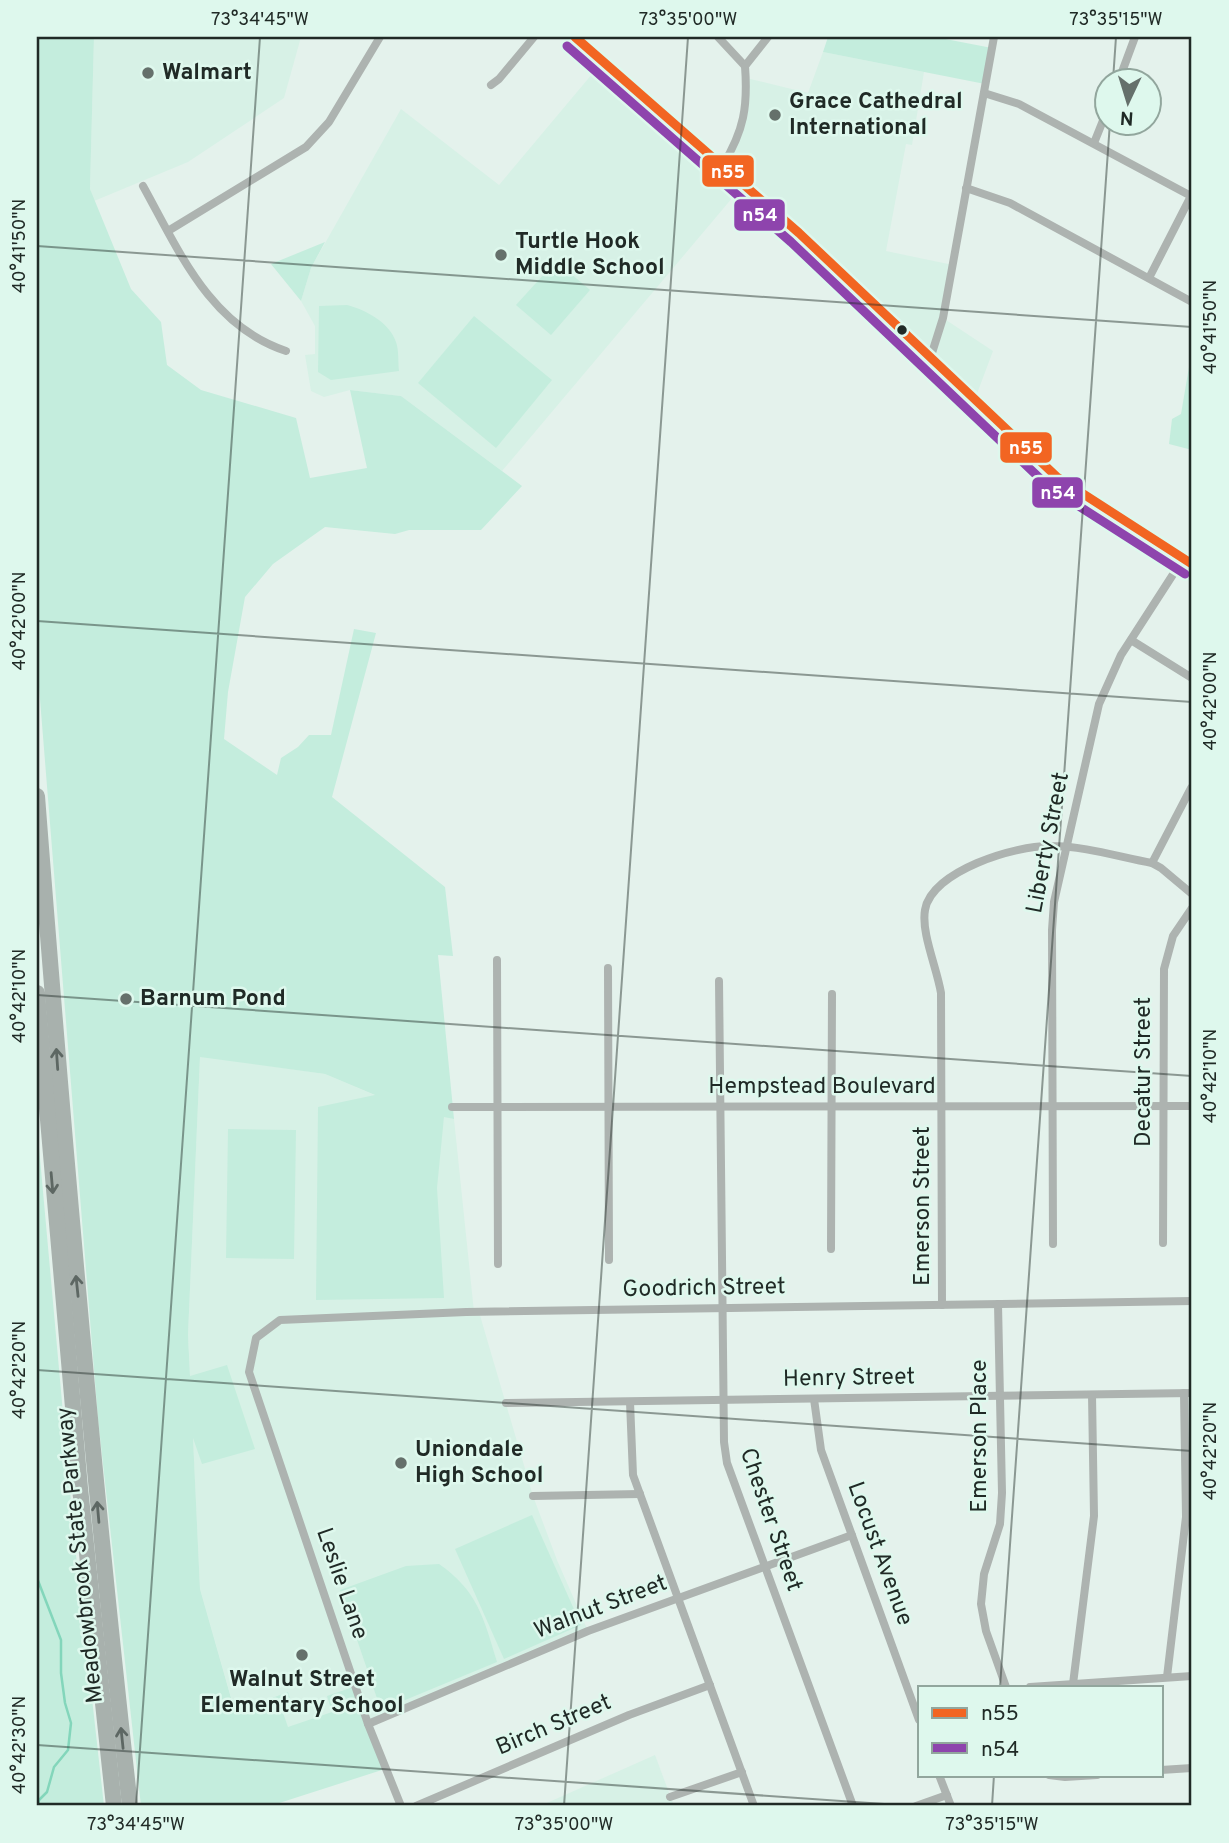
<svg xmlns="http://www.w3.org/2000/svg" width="1229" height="1843" font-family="Overpass,sans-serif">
  <rect width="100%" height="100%" fill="#e4f2ec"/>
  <g fill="#d7f1e6">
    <path d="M 94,37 L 301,37 L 284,98 L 188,162 L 94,201 L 90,189 Z"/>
    <path d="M 823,52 L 924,72 L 912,145 L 906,144 L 886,251 L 953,265 L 943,318 L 993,351 L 975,399 L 744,184 L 502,471 L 401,396 L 350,390 L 324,397 L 311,391 L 305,355 L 315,354 L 315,326 L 301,301 L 311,268 L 401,109 L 499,185 L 603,61 L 723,165 L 740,133 L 746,78 L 808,93 Z"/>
    <path d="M 200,1056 L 325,1074 L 443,1124 L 444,1116 L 454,1119 L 474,1312 L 479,1312 L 533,1496 L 557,1560 L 588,1631 L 369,1724 L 270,1806 L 262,1806 L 200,1589 L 188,1335 Z"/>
    <path d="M 655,1755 L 674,1806 L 540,1806 Z"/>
  </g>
  <g fill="#c4eddd">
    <path d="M 37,37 L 94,37 L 90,189 L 131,289 L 161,322 L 167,365 L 201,390 L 296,418 L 310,478 L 367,468 L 350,390 L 401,396 L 522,486 L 481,530 L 409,530 L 395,534 L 325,527 L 273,564 L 245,597 L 228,692 L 224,739 L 277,775 L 281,758 L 298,747 L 309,735 L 331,735 L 354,629 L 376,633 L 332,797 L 445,887 L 453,956 L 438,955 L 454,1119 L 444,1117 L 437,1188 L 444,1298 L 316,1300 L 318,1107 L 375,1095 L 325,1074 L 200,1057 L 188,1335 L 190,1376 L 227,1365 L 255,1449 L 202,1464 L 193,1438 L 200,1589 L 235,1712 L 288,1692 L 293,1706 L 282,1710 L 288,1727 L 332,1712 L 327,1696 L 356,1686 L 385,1769 L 270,1806 L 141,1806 L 98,1419 L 37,662 Z"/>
    <path d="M 828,37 L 935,37 L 992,48 L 985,84 L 823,52 Z"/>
    <path d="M 325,242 L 311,268 L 301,301 L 271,264 Z"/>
    <path d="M 556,261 L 590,290 L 551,335 L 516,305 Z"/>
    <path d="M 347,305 C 366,310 389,322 396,342 C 399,350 398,363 399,371 L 331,380 L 318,372 L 319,306 Z"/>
    <path d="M 474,316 L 552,380 L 496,448 L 418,383 Z"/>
    <path d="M 1189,367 L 1192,367 L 1192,450 L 1169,444 L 1172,419 L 1181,414 Z"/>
    <path d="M 37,1125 L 75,1546 L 104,1806 L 37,1806 Z"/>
    <path d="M 228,1129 L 296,1130 L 294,1259 L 226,1258 Z"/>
    <path d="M 532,1515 L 581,1625 L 504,1659 L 455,1549 Z"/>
    <path d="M 439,1564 C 478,1591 484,1619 497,1662 L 381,1710 L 340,1590 L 406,1566 Z"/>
  </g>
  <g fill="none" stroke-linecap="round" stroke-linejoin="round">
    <path stroke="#83d6bb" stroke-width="2.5" d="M 37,1578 L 61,1640 L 61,1673 L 65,1703 L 71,1723 L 68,1750 L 54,1767 L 47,1792 L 39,1800 L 38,1806"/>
    <g stroke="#adb3b0" stroke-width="8">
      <path d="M 718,37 L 745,66"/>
      <path d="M 1119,80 L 1135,37"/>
      <path d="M 491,85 L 499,79 L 534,37"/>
      <path d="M 984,93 L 1019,104 L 1191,196"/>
      <path d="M 1094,143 L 1106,113"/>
      <path d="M 723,165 C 744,130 748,107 745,66 L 768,37"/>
      <path d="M 143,186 C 179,251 210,326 286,351"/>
      <path d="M 966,188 L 1010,203 L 1192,302"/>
      <path d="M 168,231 L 306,147 L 329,122 L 380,37"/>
      <path d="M 1149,278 L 1192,194"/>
      <path d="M 931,356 L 943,318 L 994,37"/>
      <path d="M 1131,640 L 1192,678"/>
      <path d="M 1152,863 L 1191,788"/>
      <path d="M 497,960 L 498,1264"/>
      <path d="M 608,968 L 609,1260"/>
      <path d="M 719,981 L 724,1442 L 727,1463 L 853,1806"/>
      <path d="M 452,1107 L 1192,1106"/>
      <path d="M 1163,1243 L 1164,969 L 1173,936 L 1192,908"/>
      <path d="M 1053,1244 L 1052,930 L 1054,902 L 1099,704 L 1121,655 L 1183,559"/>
      <path d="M 831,1249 L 832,994"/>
      <path d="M 998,1304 L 1002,1493 L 1000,1524 L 984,1574 L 981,1604 L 986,1631 L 1006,1687"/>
      <path d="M 942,1305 L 941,993 C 937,968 921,933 925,910 C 931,871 1016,845 1051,846 C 1085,846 1119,857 1152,863 L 1161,868 L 1192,894"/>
      <path d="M 814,1399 L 821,1450 L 919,1720"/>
      <path d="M 630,1402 L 633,1475 L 754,1806"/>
      <path d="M 506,1403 L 1192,1393"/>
      <path d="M 533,1496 L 640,1494"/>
      <path d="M 1167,1677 L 1186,1517 L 1184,1393"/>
      <path d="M 1073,1684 L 1094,1516 L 1092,1395"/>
      <path d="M 1030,1687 L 1192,1676"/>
      <path d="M 368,1724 L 588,1631 L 852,1535"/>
      <path d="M 1161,1770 L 1192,1768"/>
      <path d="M 939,1775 L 951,1806"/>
      <path d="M 1049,1775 L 1065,1777 L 1097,1775"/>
      <path d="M 670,1797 L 742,1772"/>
      <path d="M 401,1806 L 368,1724 L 249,1372 L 256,1338 L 280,1320 L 466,1312 L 1192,1301"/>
      <path d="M 416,1806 L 629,1715 L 710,1685"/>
      <path d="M 916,1806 L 947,1795"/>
    </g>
    <path stroke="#adb6b2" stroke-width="12" d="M 575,37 L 799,233 L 1057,477 L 1192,564"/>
    <g stroke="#a8b1ad" stroke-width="16">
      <path d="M 37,796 C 63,1133 92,1470 130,1806"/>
      <path d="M 37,993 L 80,1488 L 114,1806"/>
    </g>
    <g stroke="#def8ed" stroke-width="14">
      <path id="bus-1" d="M 575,37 L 799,233 L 1057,477 L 1192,564"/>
    </g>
    <g stroke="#def8ed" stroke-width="14">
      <path id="bus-2" d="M 567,46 L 791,242 L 1049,487 L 1185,574"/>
    </g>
    <use href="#bus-1" stroke="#f26522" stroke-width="9"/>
    <use href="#bus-2" stroke="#8e44ad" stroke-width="9"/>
  </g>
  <defs><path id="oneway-shaft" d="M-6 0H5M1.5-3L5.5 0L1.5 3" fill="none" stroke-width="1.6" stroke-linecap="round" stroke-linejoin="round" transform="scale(1.75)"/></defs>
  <g stroke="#5d6763">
    <use href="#oneway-shaft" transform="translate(57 1059) rotate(-94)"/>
    <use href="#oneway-shaft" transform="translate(52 1183) rotate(85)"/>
    <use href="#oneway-shaft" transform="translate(77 1286) rotate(-96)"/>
    <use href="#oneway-shaft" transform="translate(98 1512) rotate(-95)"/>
    <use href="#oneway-shaft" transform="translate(122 1738) rotate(-96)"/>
  </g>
  <path fill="none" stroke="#202a26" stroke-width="2" stroke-opacity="0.45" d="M 1113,80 L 1116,37M 37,246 L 1192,327M 37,621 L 1192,702M 37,995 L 1192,1076M 37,1370 L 1192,1451M 1000,1687 L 1110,122M 37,1745 L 913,1806M 136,1806 L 260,37M 564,1806 L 688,37M 992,1806 L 994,1775"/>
  <g fill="#65706b" stroke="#def8ed" stroke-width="2.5">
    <circle cx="148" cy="73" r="7"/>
    <circle cx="775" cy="115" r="7"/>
    <circle cx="501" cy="255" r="7"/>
    <circle cx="126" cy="999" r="7"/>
    <circle cx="401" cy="1463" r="7"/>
    <circle cx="302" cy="1655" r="7"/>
  </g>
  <circle fill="#202a26" stroke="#def8ed" stroke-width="2.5" cx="902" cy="330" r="6"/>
  <g text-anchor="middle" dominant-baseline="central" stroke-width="5" stroke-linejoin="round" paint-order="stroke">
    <g font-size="23" font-weight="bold" fill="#202a26" stroke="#def8ed" text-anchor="start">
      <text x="162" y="73">Walmart</text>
      <text x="789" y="102">Grace Cathedral<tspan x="789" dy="26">International</tspan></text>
      <text x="515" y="242">Turtle Hook<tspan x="515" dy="26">Middle School</tspan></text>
      <text x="140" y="999">Barnum Pond</text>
      <text x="415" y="1450">Uniondale<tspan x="415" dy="26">High School</tspan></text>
      <text x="302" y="1680" text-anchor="middle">Walnut Street<tspan x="302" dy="26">Elementary School</tspan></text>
    </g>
    <g font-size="23" fill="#202a26" stroke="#def8ed">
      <text transform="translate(1049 843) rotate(-79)">Liberty Street</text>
      <text transform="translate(1144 1072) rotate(-90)">Decatur Street</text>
      <text x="822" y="1087">Hempstead Boulevard</text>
      <text transform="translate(923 1206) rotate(-90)">Emerson Street</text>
      <text transform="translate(704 1289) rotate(-1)">Goodrich Street</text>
      <text transform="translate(849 1379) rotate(-1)">Henry Street</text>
      <text transform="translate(980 1436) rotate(-90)">Emerson Place</text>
      <text transform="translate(770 1520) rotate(71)">Chester Street</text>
      <text transform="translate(879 1554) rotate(70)">Locust Avenue</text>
      <text transform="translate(81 1555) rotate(-96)">Meadowbrook State Parkway</text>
      <text transform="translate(341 1584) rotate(71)">Leslie Lane</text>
      <text transform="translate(601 1608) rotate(-21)">Walnut Street</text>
      <text transform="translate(554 1726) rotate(-23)">Birch Street</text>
    </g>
  </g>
  <g stroke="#def8ed" stroke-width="2.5">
    <rect x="701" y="154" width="54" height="34" rx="7" fill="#f26522"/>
    <rect x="733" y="198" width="53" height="34" rx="7" fill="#8e44ad"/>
    <rect x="999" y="431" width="54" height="33" rx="7" fill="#f26522"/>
    <rect x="1031" y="476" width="53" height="33" rx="7" fill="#8e44ad"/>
  </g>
  <g font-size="19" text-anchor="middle" font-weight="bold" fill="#fff">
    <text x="728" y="178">n55</text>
    <text x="760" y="221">n54</text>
    <text x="1026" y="454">n55</text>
    <text x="1058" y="499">n54</text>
  </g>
  <rect width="1229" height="1843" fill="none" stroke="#def8ed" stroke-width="77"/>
  <rect x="918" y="1686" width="245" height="91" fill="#def8ed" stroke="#92a69d" stroke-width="2"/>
  <rect x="932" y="1708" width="35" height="10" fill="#f26522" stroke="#92a69d" stroke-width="2"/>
  <text x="981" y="1720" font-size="21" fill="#202a26">n55</text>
  <rect x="932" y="1743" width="35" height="10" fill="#8e44ad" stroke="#92a69d" stroke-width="2"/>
  <text x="981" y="1756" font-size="21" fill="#202a26">n54</text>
  <g transform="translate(1128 102) rotate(184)"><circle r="33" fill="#def8ed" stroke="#92a69d" stroke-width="2"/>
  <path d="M0-5L12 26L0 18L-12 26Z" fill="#65706b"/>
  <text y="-10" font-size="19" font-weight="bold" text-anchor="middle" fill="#202a26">N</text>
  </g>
  <rect x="38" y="38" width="1152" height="1766" fill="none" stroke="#202a26" stroke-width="2.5"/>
  <g font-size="18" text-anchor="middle" fill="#202a26">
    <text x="260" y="25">73°34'45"W</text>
    <text x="688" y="25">73°35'00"W</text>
    <text x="1116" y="25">73°35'15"W</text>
    <text transform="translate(19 246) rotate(-90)" y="6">40°41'50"N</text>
    <text transform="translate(1210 327) rotate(-90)" y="6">40°41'50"N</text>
    <text transform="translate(19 621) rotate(-90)" y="6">40°42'00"N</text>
    <text transform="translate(1210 701) rotate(-90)" y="6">40°42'00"N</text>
    <text transform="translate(19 996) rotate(-90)" y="6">40°42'10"N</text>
    <text transform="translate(1210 1076) rotate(-90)" y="6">40°42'10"N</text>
    <text transform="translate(19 1370) rotate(-90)" y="6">40°42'20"N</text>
    <text transform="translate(1210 1451) rotate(-90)" y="6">40°42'20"N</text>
    <text transform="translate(19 1745) rotate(-90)" y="6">40°42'30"N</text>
    <text x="136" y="1830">73°34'45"W</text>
    <text x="564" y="1830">73°35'00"W</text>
    <text x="992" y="1830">73°35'15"W</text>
  </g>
</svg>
